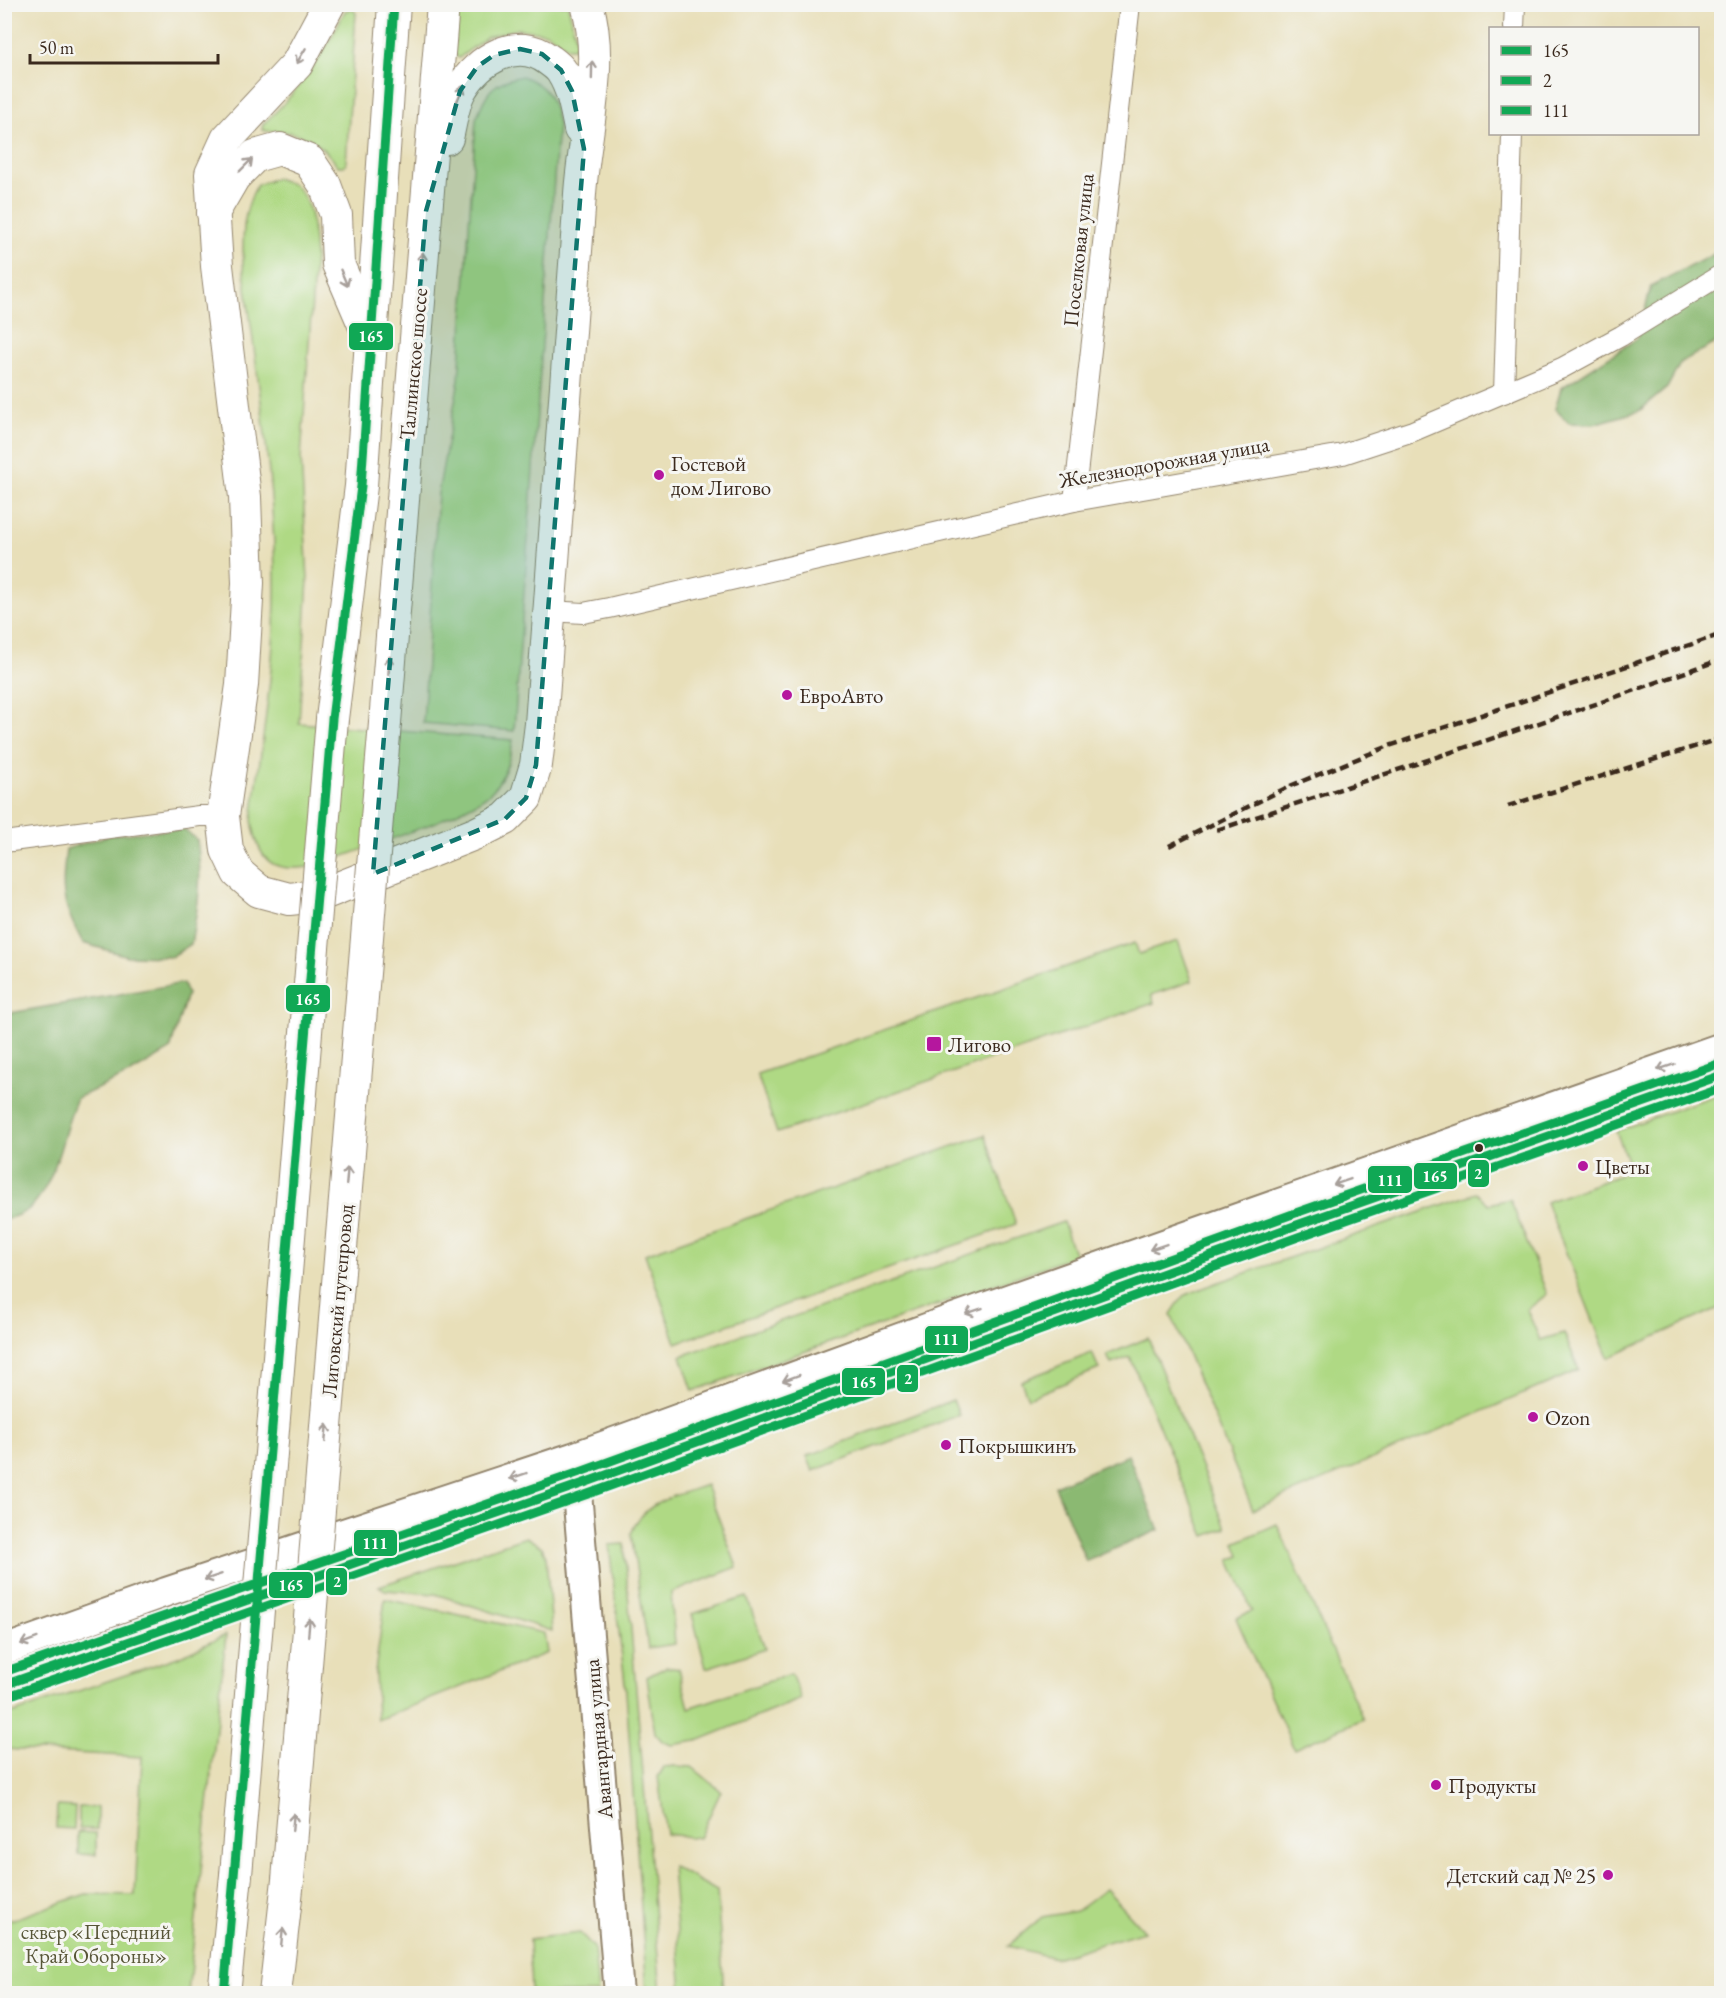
<svg xmlns="http://www.w3.org/2000/svg" width="1726" height="1998" font-family="'EB Garamond',serif">
  <rect width="100%" height="100%" fill="#f6f6f2"/>
  <filter id="ink" filterUnits="userSpaceOnUse"><feTurbulence type="fractalNoise" baseFrequency=".0167" numOctaves="2"/><feDisplacementMap in="SourceGraphic" scale="12" xChannelSelector="R" yChannelSelector="G"/><feConvolveMatrix kernelMatrix="1 2 1 2 8 2 1 2 1" color-interpolation-filters="sRGB"/></filter>
  <filter id="wash" filterUnits="userSpaceOnUse"><feTurbulence type="fractalNoise" baseFrequency=".008" numOctaves="4" result="noise"/><feDisplacementMap in="SourceGraphic" scale="24" xChannelSelector="R" yChannelSelector="G"/><feGaussianBlur stdDeviation="1.35" result="paint"/><feColorMatrix in="noise" values="0 0 0 0 0 0 0 0 0 0 0 0 0 0 0 0 0 1.4 0 .05"/><feComposite in="paint" operator="in"/></filter>
  <g filter="url(#wash)">
    <rect width="100%" height="100%" fill="#e8dfb9"/>
    <g fill="#afd984" stroke="#758251" stroke-width="1.5">
      <path d="M 459,5 L 568,5 L 577,43 L 574,48 L 568,48 L 547,33 L 517,29 L 487,37 L 459,58 L 453,54 Z"/>
      <path d="M 352,9 L 356,13 L 346,163 L 344,166 L 338,166 C 325,148 309,135 286,132 C 278,130 271,133 262,130 L 263,124 C 298,93 324,54 345,11 Z"/>
      <path d="M 522,76 C 548,86 552,97 558,124 L 514,731 L 423,723 L 438,493 L 459,380 L 476,119 C 487,91 491,82 522,76 Z"/>
      <path d="M 276,178 C 281,180 289,182 294,185 C 314,200 313,234 315,257 L 301,458 L 308,580 L 299,723 L 513,740 C 510,759 506,774 493,790 C 471,815 353,852 316,866 C 272,873 259,864 252,820 C 262,741 276,661 275,581 C 274,475 256,369 243,264 C 243,233 242,213 257,185 Z"/>
      <path d="M 1178,941 L 1192,981 L 1151,995 L 1154,1003 L 777,1133 L 757,1074 L 1135,943 L 1139,954 Z"/>
      <path d="M 1721,1093 L 1721,1307 L 1608,1358 L 1546,1202 L 1631,1171 L 1616,1131 Z"/>
      <path d="M 985,1135 L 1016,1224 L 676,1343 L 645,1254 Z"/>
      <path d="M 1476,1193 L 1489,1204 L 1510,1199 L 1547,1294 L 1527,1310 L 1540,1340 L 1564,1333 L 1579,1370 L 1253,1510 L 1171,1314 L 1183,1296 L 1211,1285 Z"/>
      <path d="M 1063,1222 L 1075,1256 L 693,1391 L 681,1356 Z"/>
      <path d="M 1148,1338 L 1226,1528 L 1205,1536 L 1130,1357 L 1111,1364 L 1107,1355 Z"/>
      <path d="M 1092,1353 L 1099,1369 L 1028,1398 L 1021,1381 Z"/>
      <path d="M 953,1400 L 959,1415 L 813,1471 L 807,1456 Z"/>
      <path d="M 706,1485 L 737,1567 L 671,1593 L 675,1644 L 648,1648 L 631,1534 C 643,1500 675,1497 706,1485 Z"/>
      <path d="M 1277,1524 L 1363,1719 L 1294,1749 L 1236,1618 L 1252,1611 L 1230,1560 L 1240,1556 L 1235,1543 Z"/>
      <path d="M 526,1537 L 542,1547 L 546,1557 L 552,1631 L 435,1594 L 385,1590 L 379,1586 Z"/>
      <path d="M 624,1544 L 661,1993 L 647,1993 L 626,1692 L 609,1545 Z"/>
      <path d="M 747,1597 L 765,1649 L 706,1668 L 692,1614 Z"/>
      <path d="M 385,1599 L 544,1633 L 547,1653 L 377,1720 L 375,1672 Z"/>
      <path d="M 226,1635 L 188,1993 L 5,1993 L 5,1922 L 86,1894 L 135,1895 L 142,1757 L 5,1749 L 5,1716 L 178,1657 Z"/>
      <path d="M 666,1667 L 679,1669 L 689,1708 L 791,1674 L 801,1699 L 697,1741 L 671,1745 L 662,1741 L 655,1733 L 647,1677 Z"/>
      <path d="M 675,1766 L 692,1767 L 721,1791 L 699,1838 L 666,1834 L 658,1777 L 664,1767 Z"/>
      <path d="M 57,1806 L 75,1807 L 74,1829 L 56,1828 Z"/>
      <rect x="79" y="1807" width="18" height="22"/>
      <path d="M 78,1832 L 96,1833 L 96,1855 L 78,1854 Z"/>
      <path d="M 672,1866 L 717,1891 L 724,1993 L 682,1993 Z"/>
      <path d="M 1106,1889 L 1144,1931 L 1055,1958 L 1008,1946 L 1042,1917 L 1076,1911 Z"/>
      <path d="M 580,1933 L 594,1947 L 598,1993 L 531,1993 L 529,1939 Z"/>
    </g>
    <g fill="#8bb972" stroke="#637248" stroke-width="1.5">
      <path d="M 1716,253 L 1721,254 L 1721,340 L 1681,362 L 1667,388 L 1639,411 L 1594,424 L 1569,423 L 1555,409 L 1561,388 L 1638,338 L 1651,286 Z"/>
      <path d="M 184,829 L 197,840 C 203,877 198,908 191,944 L 171,957 L 127,956 L 83,943 C 61,903 61,893 66,849 L 111,835 Z"/>
      <path d="M 183,983 L 187,994 L 170,1050 L 129,1074 L 77,1098 C 61,1134 59,1179 30,1208 C 24,1214 12,1217 5,1220 L 5,1014 Z"/>
      <path d="M 1128,1455 L 1159,1530 L 1086,1561 L 1055,1486 Z"/>
    </g>
  </g>
  <g filter="url(#ink)">
    <g fill="none" stroke-linecap="round" stroke-linejoin="round">
      <g stroke="#92846c" stroke-width="22">
        <g id="street">
          <path d="M 1514,28 L 1515,4"/>
          <path d="M 1504,393 L 1512,134"/>
          <path d="M 1074,501 L 1130,4"/>
          <path d="M 550,611 L 583,613 L 609,608 L 1074,501 L 1343,454 L 1413,431 L 1562,368 L 1621,336 L 1722,274"/>
          <path d="M 4,842 L 199,816 L 223,816"/>
        </g>
      </g>
      <g stroke="#92846c" stroke-width="32">
        <g id="secondary">
          <path d="M 575,1468 L 619,1994"/>
          <path d="M 4,1650 L 166,1592 L 573,1457 L 954,1318 L 1722,1047"/>
          <path d="M 4,1685 C 196,1614 391,1552 584,1483 C 963,1347 1341,1206 1722,1075"/>
        </g>
      </g>
      <g stroke="#92846c" stroke-width="34">
        <g id="primary">
          <path d="M 329,4 L 297,64 L 227,139 L 211,174 L 217,266 L 245,497 L 248,583 L 242,685 L 223,816 L 227,850 L 238,873 L 259,891 L 289,899 L 318,896 L 477,833 L 505,819 L 526,798 L 536,765 L 541,724 C 555,548 568,371 580,194 C 584,133 605,64 587,4"/>
          <path d="M 447,138 C 451,123 453,102 461,89 C 478,60 517,35 549,60 C 553,63 559,67 562,72 C 573,89 576,109 580,129"/>
          <path d="M 213,213 L 234,177 L 255,156 L 280,149 L 309,161 L 325,185 L 336,215 L 338,264 L 369,336"/>
          <path d="M 332,719 L 361,486 L 394,4"/>
          <path d="M 385,723 L 443,4"/>
          <path d="M 224,1994 L 236,1875"/>
          <path d="M 275,1994 L 288,1880"/>
        </g>
      </g>
      <use href="#street" stroke="#fff" stroke-width="20"/>
      <use href="#secondary" stroke="#fff" stroke-width="28"/>
      <use href="#primary" stroke="#fff" stroke-width="32"/>
      <g stroke="#3b2a1e" stroke-width="4.5" stroke-dasharray="9 4.5" stroke-linecap="butt">
        <path d="M 1508,806 L 1722,738"/>
        <path d="M 1217,830 L 1599,703 L 1722,659"/>
        <path d="M 1169,846 L 1290,786 L 1389,746 L 1722,634"/>
      </g>
      <g stroke="#92846c" stroke-width="34" stroke-linecap="butt">
        <g id="primary-bridge">
          <path d="M 236,1875 L 332,719"/>
          <path d="M 288,1880 L 385,723"/>
        </g>
      </g>
      <use href="#primary-bridge" stroke="#fff" stroke-width="32"/>
      <g stroke="#f6f6f2" stroke-width="14">
        <g id="bus-1">
          <path d="M 4,1685 L 584,1483 L 1294,1226 L 1722,1075"/>
          <path d="M 224,1994 L 332,719 L 361,486 L 394,4"/>
        </g>
      </g>
      <g stroke="#f6f6f2" stroke-width="14">
        <path id="bus-2" d="M 8,1696 L 588,1494 L 1298,1237 L 1722,1088"/>
      </g>
      <g stroke="#f6f6f2" stroke-width="14">
        <path id="bus-3" d="M 4,1672 L 580,1472 L 1290,1215 L 1718,1064"/>
      </g>
      <use href="#bus-1" stroke="#10a855" stroke-width="9"/>
      <use href="#bus-2" stroke="#10a855" stroke-width="9"/>
      <use href="#bus-3" stroke="#10a855" stroke-width="9"/>
    </g>
    <defs><path id="oneway-shaft" d="M-6 0H5M1.5-3L5.5 0L1.5 3" fill="none" stroke-width="1.6" stroke-linecap="round" stroke-linejoin="round" transform="scale(1.5)"/></defs>
    <g stroke="#a79f9a">
      <use href="#oneway-shaft" transform="translate(301 56) rotate(121)"/>
      <use href="#oneway-shaft" transform="translate(592 70) rotate(-89)"/>
      <use href="#oneway-shaft" transform="translate(460 94) rotate(-67)"/>
      <use href="#oneway-shaft" transform="translate(246 165) rotate(-45)"/>
      <use href="#oneway-shaft" transform="translate(422 261) rotate(-85)"/>
      <use href="#oneway-shaft" transform="translate(344 278) rotate(67)"/>
      <use href="#oneway-shaft" transform="translate(389 665) rotate(-86)"/>
      <use href="#oneway-shaft" transform="translate(1666 1067) rotate(161)"/>
      <use href="#oneway-shaft" transform="translate(347 1176) rotate(-85)"/>
      <use href="#oneway-shaft" transform="translate(1342 1182) rotate(161)"/>
      <use href="#oneway-shaft" transform="translate(1158 1247) rotate(161)"/>
      <use href="#oneway-shaft" transform="translate(974 1311) rotate(161)"/>
      <use href="#oneway-shaft" transform="translate(791 1378) rotate(160)"/>
      <use href="#oneway-shaft" transform="translate(326 1433) rotate(-85)"/>
      <use href="#oneway-shaft" transform="translate(518 1476) rotate(161)"/>
      <use href="#oneway-shaft" transform="translate(213 1577) rotate(162)"/>
      <use href="#oneway-shaft" transform="translate(309 1627) rotate(-85)"/>
      <use href="#oneway-shaft" transform="translate(29 1641) rotate(160)"/>
      <use href="#oneway-shaft" transform="translate(293 1822) rotate(-85)"/>
      <use href="#oneway-shaft" transform="translate(282 1937) rotate(-84)"/>
    </g>
  </g>
  <path fill="#0f766e" fill-opacity="0.2" stroke="#0f766e" stroke-width="4.5" stroke-dasharray="12 8" stroke-linejoin="round" d="M 520,49 L 542,54 L 561,70 L 572,91 L 584,149 L 536,765 L 526,798 L 505,819 L 373,874 L 426,211 L 460,91 L 477,67 L 494,55 Z"/>
  <g fill="#b5179e" stroke="#f6f6f2" stroke-width="2">
    <circle cx="659" cy="475" r="6"/>
    <circle cx="787" cy="695" r="6"/>
    <rect x="926" y="1036" width="16" height="16" rx="3"/>
    <circle cx="1583" cy="1166" r="6"/>
    <circle cx="1533" cy="1417" r="6"/>
    <circle cx="946" cy="1445" r="6"/>
    <circle cx="1436" cy="1785" r="6"/>
    <circle cx="1608" cy="1875" r="6"/>
  </g>
  <circle fill="#3b2a1e" stroke="#f6f6f2" stroke-width="2" cx="1479" cy="1148" r="5"/>
  <g text-anchor="middle" dominant-baseline="central" stroke-width="6" stroke-linejoin="round" paint-order="stroke">
    <g font-size="21" fill="#3b2a1e" stroke="#f6f6f2">
      <text transform="translate(1078 250) rotate(-84)">Поселковая улица</text>
      <text transform="translate(413 364) rotate(-85)">Таллинское шоссе</text>
      <text transform="translate(1164 462) rotate(-10)">Железнодорожная улица</text>
      <text transform="translate(337 1301) rotate(-85)">Лиговский путепровод</text>
      <text transform="translate(598 1739) rotate(-95)">Авангардная улица</text>
    </g>
    <g font-size="21" fill="#3b2a1e" stroke="#f6f6f2" text-anchor="start">
      <text x="671" y="463">Гостевой<tspan x="671" dy="24">дом Лигово</tspan></text>
      <text x="799" y="695">ЕвроАвто</text>
      <text x="948" y="1044">Лигово</text>
      <text x="1595" y="1166">Цветы</text>
      <text x="1545" y="1417">Ozon</text>
      <text x="958" y="1445">Покрышкинъ</text>
      <text x="1448" y="1785">Продукты</text>
      <text x="1596" y="1875" text-anchor="end">Детский сад № 25</text>
    </g>
    <g font-size="21" fill="#585638" stroke="#f6f6f2">
      <text x="96" y="1931">сквер «Передний<tspan x="96" dy="24">Край Обороны»</tspan></text>
    </g>
  </g>
  <g stroke="#f6f6f2" stroke-width="2">
    <rect x="348" y="322" width="46" height="29" rx="6" fill="#10a855"/>
    <rect x="285" y="984" width="46" height="29" rx="6" fill="#10a855"/>
    <rect x="1467" y="1159" width="23" height="29" rx="6" fill="#10a855"/>
    <rect x="1413" y="1162" width="45" height="28" rx="6" fill="#10a855"/>
    <rect x="1367" y="1165" width="46" height="29" rx="6" fill="#10a855"/>
    <rect x="924" y="1325" width="45" height="29" rx="6" fill="#10a855"/>
    <rect x="896" y="1364" width="23" height="29" rx="6" fill="#10a855"/>
    <rect x="841" y="1367" width="45" height="29" rx="6" fill="#10a855"/>
    <rect x="353" y="1529" width="45" height="28" rx="6" fill="#10a855"/>
    <rect x="325" y="1567" width="23" height="29" rx="6" fill="#10a855"/>
    <rect x="268" y="1571" width="46" height="28" rx="6" fill="#10a855"/>
  </g>
  <g font-size="16" text-anchor="middle" font-weight="bold" fill="#fff">
    <text x="371" y="342">165</text>
    <text x="308" y="1005">165</text>
    <text x="1478" y="1179">2</text>
    <text x="1435" y="1182">165</text>
    <text x="1390" y="1186">111</text>
    <text x="946" y="1345">111</text>
    <text x="908" y="1384">2</text>
    <text x="864" y="1388">165</text>
    <text x="375" y="1549">111</text>
    <text x="337" y="1587">2</text>
    <text x="291" y="1591">165</text>
  </g>
  <rect width="1726" height="1998" fill="none" stroke="#f6f6f2" stroke-width="24"/>
  <rect x="1489" y="27" width="210" height="108" fill="#f6f6f2" stroke="#aba49d" stroke-width="1.5"/>
  <rect x="1501" y="46" width="30" height="9" fill="#10a855" stroke="#aba49d" stroke-width="1.5"/>
  <text x="1543" y="57" font-size="18" fill="#3b2a1e">165</text>
  <rect x="1501" y="76" width="30" height="9" fill="#10a855" stroke="#aba49d" stroke-width="1.5"/>
  <text x="1543" y="87" font-size="18" fill="#3b2a1e">2</text>
  <rect x="1501" y="106" width="30" height="9" fill="#10a855" stroke="#aba49d" stroke-width="1.5"/>
  <text x="1543" y="117" font-size="18" fill="#3b2a1e">111</text>
  <path d="M30 54v9h188v-9" fill="none" stroke="#3b2a1e" stroke-width="3"/>
  <text x="39" y="54" font-size="18" fill="#3b2a1e" stroke="#f6f6f2" stroke-width="4.5" paint-order="stroke">50 m</text>
</svg>
